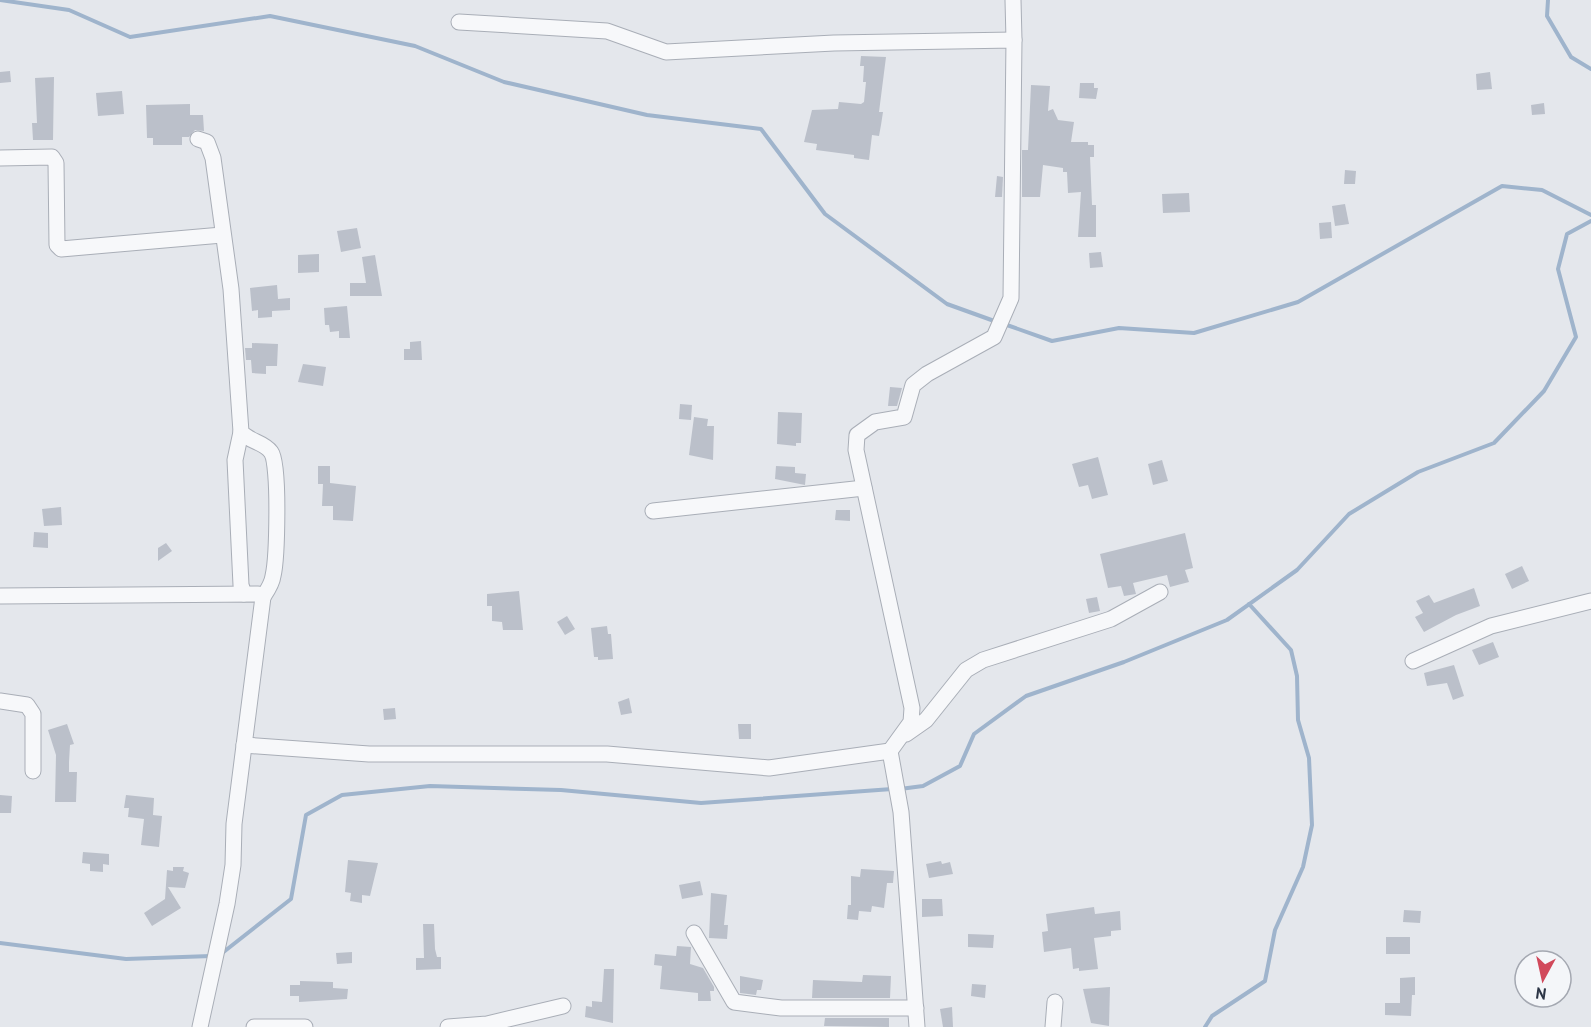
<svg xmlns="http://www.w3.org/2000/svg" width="1591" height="1027" font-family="'PT Sans',sans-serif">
  <rect width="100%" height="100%" fill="#e4e7ec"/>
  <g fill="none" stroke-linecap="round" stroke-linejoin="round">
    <g stroke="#9fb4cc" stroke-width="4">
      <path d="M 0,0 L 69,10 L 130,37 L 270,16 L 415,46 L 504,82 L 647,115 L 761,129 L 825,214 L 947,304 L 997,322"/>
      <path d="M 1548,0 L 1547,16 L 1571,57 L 1591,69"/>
      <path d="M 1004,324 L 1052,341 L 1119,328 L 1194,333 L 1298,302 L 1502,186 L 1542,190 L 1591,215"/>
      <path d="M 900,789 L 923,786 L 960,766 L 974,734 L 1026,696 L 1124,662 L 1227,620 L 1297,570 L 1349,514 L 1418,472 L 1494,443 L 1544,391 L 1576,337 L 1558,269 L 1567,234 L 1591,221"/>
      <path d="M 0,943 L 126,959 L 211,956"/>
      <path d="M 221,954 L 291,899 L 306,815 L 342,795 L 430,786 L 561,790 L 701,803 L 892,789"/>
      <path d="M 1205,1027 L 1212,1016 L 1265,981 L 1275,930 L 1303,867 L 1312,825 L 1309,758 L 1298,720 L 1297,676 L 1291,650 L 1249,604"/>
    </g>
  </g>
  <g fill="#bbc0ca">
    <path d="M 861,56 L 886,57 L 879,112 L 883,112 L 881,125 L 879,136 L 872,135 L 869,160 L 854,158 L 854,155 L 816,150 L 817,144 L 804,142 L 812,110 L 838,109 L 839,102 L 861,104 L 864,102 L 866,82 L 863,82 L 864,66 L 860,66 Z"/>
    <path d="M 10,71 L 11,82 L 0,83 L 0,72 Z"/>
    <path d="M 1490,72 L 1492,89 L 1477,90 L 1476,74 Z"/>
    <path d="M 54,77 L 53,140 L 33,140 L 32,123 L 37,123 L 35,78 Z"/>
    <path d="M 1080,83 L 1094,83 L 1094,88 L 1098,88 L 1096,99 L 1079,98 Z"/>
    <path d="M 1031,85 L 1050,86 L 1048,111 L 1053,109 L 1058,120 L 1074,122 L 1071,142 L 1088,142 L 1088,145 L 1094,145 L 1094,157 L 1090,157 L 1092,205 L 1096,205 L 1096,237 L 1078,237 L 1081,192 L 1068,193 L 1067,172 L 1063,172 L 1063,168 L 1043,165 L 1040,197 L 1022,197 L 1022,150 L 1028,150 Z"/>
    <path d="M 122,91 L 124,114 L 98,116 L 96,93 Z"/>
    <path d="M 1544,103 L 1545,114 L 1532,115 L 1531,105 Z"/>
    <path d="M 190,104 L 190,115 L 203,115 L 204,131 L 195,130 L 189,137 L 182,137 L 182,145 L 153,145 L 153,138 L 147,138 L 146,105 Z"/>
    <path d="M 1345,170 L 1356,171 L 1355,184 L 1344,184 Z"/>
    <path d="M 997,176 L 1003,177 L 1002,197 L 995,197 Z"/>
    <path d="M 1189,193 L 1190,212 L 1163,213 L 1162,194 Z"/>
    <path d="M 1345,204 L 1349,224 L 1335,226 L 1332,206 Z"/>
    <path d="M 1331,222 L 1332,238 L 1320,239 L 1319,223 Z"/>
    <path d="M 357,228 L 361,248 L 341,252 L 337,231 Z"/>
    <path d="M 1101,252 L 1103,267 L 1090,268 L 1089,253 Z"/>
    <path d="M 319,254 L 319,272 L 298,273 L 298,255 Z"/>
    <path d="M 375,255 L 382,296 L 350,296 L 350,283 L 366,283 L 362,257 Z"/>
    <path d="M 277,285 L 278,299 L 290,298 L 290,310 L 272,311 L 272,317 L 258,318 L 258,310 L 252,311 L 250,288 Z"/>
    <path d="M 347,306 L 350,338 L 339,338 L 339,331 L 330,332 L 329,325 L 325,325 L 324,308 Z"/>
    <path d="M 421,341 L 422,360 L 404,360 L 404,349 L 410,349 L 410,342 Z"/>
    <path d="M 252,343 L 278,344 L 277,366 L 266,366 L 266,374 L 252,373 L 251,360 L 246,360 L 245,348 L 252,348 Z"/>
    <path d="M 303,364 L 326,367 L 323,386 L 298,382 Z"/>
    <path d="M 890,387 L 902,388 L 897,406 L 888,406 Z"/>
    <path d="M 680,404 L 692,405 L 691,420 L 679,419 Z"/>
    <path d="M 778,412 L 802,413 L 801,443 L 796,443 L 796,446 L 777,444 Z"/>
    <path d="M 694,417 L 708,419 L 707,426 L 714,426 L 713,460 L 689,455 Z"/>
    <path d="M 1098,457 L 1108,495 L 1092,499 L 1088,485 L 1079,487 L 1072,464 Z"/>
    <path d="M 1162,460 L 1168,481 L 1153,485 L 1148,464 Z"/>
    <path d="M 318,466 L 330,466 L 330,483 L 356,486 L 353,521 L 333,520 L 333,506 L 322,506 L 323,484 L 318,484 Z"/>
    <path d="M 776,466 L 795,467 L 795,473 L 806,474 L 805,485 L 775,479 Z"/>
    <path d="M 61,507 L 62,525 L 44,526 L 42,509 Z"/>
    <path d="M 836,510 L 850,510 L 850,521 L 835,520 Z"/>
    <path d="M 34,532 L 48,533 L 48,548 L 33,547 Z"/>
    <path d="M 1185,533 L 1193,568 L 1185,570 L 1189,582 L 1170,587 L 1167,575 L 1133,583 L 1136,594 L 1124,596 L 1121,586 L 1108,588 L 1100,554 Z"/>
    <path d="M 166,543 L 172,551 L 158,561 L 158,548 Z"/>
    <path d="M 1522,566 L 1529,581 L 1512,589 L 1505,574 Z"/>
    <path d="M 1474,588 L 1480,606 L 1456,615 L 1424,632 L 1415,617 L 1423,613 L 1416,601 L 1429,595 L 1434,603 Z"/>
    <path d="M 519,591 L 523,630 L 503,630 L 502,622 L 492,621 L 492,606 L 487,606 L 487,594 Z"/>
    <path d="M 1097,597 L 1100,611 L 1089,613 L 1086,599 Z"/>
    <path d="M 567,616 L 575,629 L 565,635 L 557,622 Z"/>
    <path d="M 607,626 L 608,634 L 611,634 L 613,659 L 598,660 L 598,657 L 594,657 L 591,628 Z"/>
    <path d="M 1493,642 L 1499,657 L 1479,665 L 1472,650 Z"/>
    <path d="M 1454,665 L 1464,696 L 1453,700 L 1447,683 L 1427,686 L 1424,673 Z"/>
    <path d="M 629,698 L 632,713 L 621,715 L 618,702 Z"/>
    <path d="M 395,708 L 396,719 L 384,720 L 383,709 Z"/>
    <path d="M 67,724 L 74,744 L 70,745 L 69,762 L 69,772 L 77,772 L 76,802 L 55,802 L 56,755 L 48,730 Z"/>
    <path d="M 738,724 L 751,724 L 751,739 L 739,739 Z"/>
    <path d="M 0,795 L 12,796 L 11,813 L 0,813 Z"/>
    <path d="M 126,795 L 154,798 L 153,815 L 162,816 L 159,847 L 141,845 L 144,819 L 128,817 L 129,808 L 124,808 Z"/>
    <path d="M 83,852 L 109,854 L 109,865 L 103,864 L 103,872 L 90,871 L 90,864 L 82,863 Z"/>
    <path d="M 348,860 L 378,863 L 370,896 L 362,895 L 362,903 L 350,901 L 351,893 L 345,892 Z"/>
    <path d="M 941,861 L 942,864 L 950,862 L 953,874 L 929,878 L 926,864 Z"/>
    <path d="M 173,867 L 184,867 L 183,871 L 189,873 L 185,888 L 168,887 L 181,908 L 152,926 L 144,913 L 165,899 L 167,870 L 173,871 Z"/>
    <path d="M 861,869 L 894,871 L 893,883 L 887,883 L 884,908 L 872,906 L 871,912 L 859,911 L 858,920 L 847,919 L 848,905 L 851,905 L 851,876 L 860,877 Z"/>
    <path d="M 700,881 L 703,895 L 682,899 L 679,885 Z"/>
    <path d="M 711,893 L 727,895 L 724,925 L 728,925 L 727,939 L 709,938 Z"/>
    <path d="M 922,899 L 942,899 L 943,916 L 922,917 Z"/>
    <path d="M 1094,907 L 1095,914 L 1120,911 L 1121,930 L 1111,931 L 1111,936 L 1094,938 L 1098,969 L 1079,971 L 1079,968 L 1073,969 L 1071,948 L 1044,952 L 1042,932 L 1048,931 L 1046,914 Z"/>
    <path d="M 1404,910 L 1421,911 L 1420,923 L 1403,922 Z"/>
    <path d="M 423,924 L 434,924 L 435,949 L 437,957 L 441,957 L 441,969 L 416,970 L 416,958 L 424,958 Z"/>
    <path d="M 968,934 L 994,935 L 993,948 L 968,947 Z"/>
    <rect x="1386" y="937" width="24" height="17"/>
    <path d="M 677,946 L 691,947 L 690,964 L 703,968 L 714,987 L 714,991 L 710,991 L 711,1001 L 698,1001 L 698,993 L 660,989 L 662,966 L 654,965 L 655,954 L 676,956 Z"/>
    <path d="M 352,952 L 352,963 L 337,964 L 336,953 Z"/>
    <path d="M 604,969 L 614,969 L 613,1023 L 585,1017 L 586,1006 L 592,1007 L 592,1001 L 602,1002 Z"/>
    <path d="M 863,975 L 891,976 L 890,998 L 812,998 L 813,980 L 862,982 Z"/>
    <path d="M 740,976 L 763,980 L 761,990 L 757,990 L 756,995 L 740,993 Z"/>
    <path d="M 1415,977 L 1415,995 L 1412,995 L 1411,1016 L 1385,1015 L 1385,1003 L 1400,1003 L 1400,978 Z"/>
    <path d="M 300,981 L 333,982 L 333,988 L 348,989 L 347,999 L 299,1002 L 299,996 L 290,996 L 290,985 L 300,985 Z"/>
    <path d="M 972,984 L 986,985 L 985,998 L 971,996 Z"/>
    <path d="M 1110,987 L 1109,1026 L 1091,1023 L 1083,989 Z"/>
    <path d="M 952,1007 L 953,1027 L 943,1027 L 940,1009 Z"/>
    <path d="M 825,1018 L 889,1018 L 889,1027 L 824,1026 Z"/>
  </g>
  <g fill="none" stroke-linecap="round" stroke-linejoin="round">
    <g stroke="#a9aeb7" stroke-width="17">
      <g id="minor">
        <path d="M 1013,0 L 1014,40"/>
        <path d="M 459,22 L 607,31 L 666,52 L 834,43 L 1014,40 L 1011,298 L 994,337 L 927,374 L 913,385 L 904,417 L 875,422 L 857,435 L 856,450 L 912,708 L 911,722 L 890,751 L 901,812 L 917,1027"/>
        <path d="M 198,139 L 207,142 L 213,158 L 231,289 L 241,432 C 250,442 264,442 271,452 C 280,464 277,559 273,576 C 272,584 267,591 263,597"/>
        <path d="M 0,158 L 52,157 L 56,163 L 57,245 L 61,249 L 222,235"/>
        <path d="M 241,432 L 235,460 L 241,585 L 244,594"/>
        <path d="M 653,511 L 864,488"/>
        <path d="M 0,596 L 258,594 L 263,597 L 234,824 L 233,865 L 227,904 L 200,1027"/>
        <path d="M 1413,661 L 1491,626 L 1591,601"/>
        <path d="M 0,701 L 27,705 L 33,714 L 33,771"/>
        <path d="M 906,734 L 926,720 L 966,670 L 983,660 L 1111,619 L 1160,592"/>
        <path d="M 244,745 L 369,754 L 607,754 L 769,768 L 890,751"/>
        <path d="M 694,933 L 734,1002 L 781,1008 L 916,1008"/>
        <path d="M 254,1027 L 305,1027"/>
        <path d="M 448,1027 L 487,1024 L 563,1006"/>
        <path d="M 1053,1027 L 1055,1002"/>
      </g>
    </g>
    <use href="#minor" stroke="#f7f8fa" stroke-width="15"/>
  </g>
  <g transform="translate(1543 979) rotate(188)"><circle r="28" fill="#f4f6f9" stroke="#a4a8b1" stroke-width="1.5"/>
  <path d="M0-4.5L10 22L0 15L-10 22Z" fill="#d1495b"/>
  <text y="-9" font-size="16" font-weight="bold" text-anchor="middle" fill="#2b3445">N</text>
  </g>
</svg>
